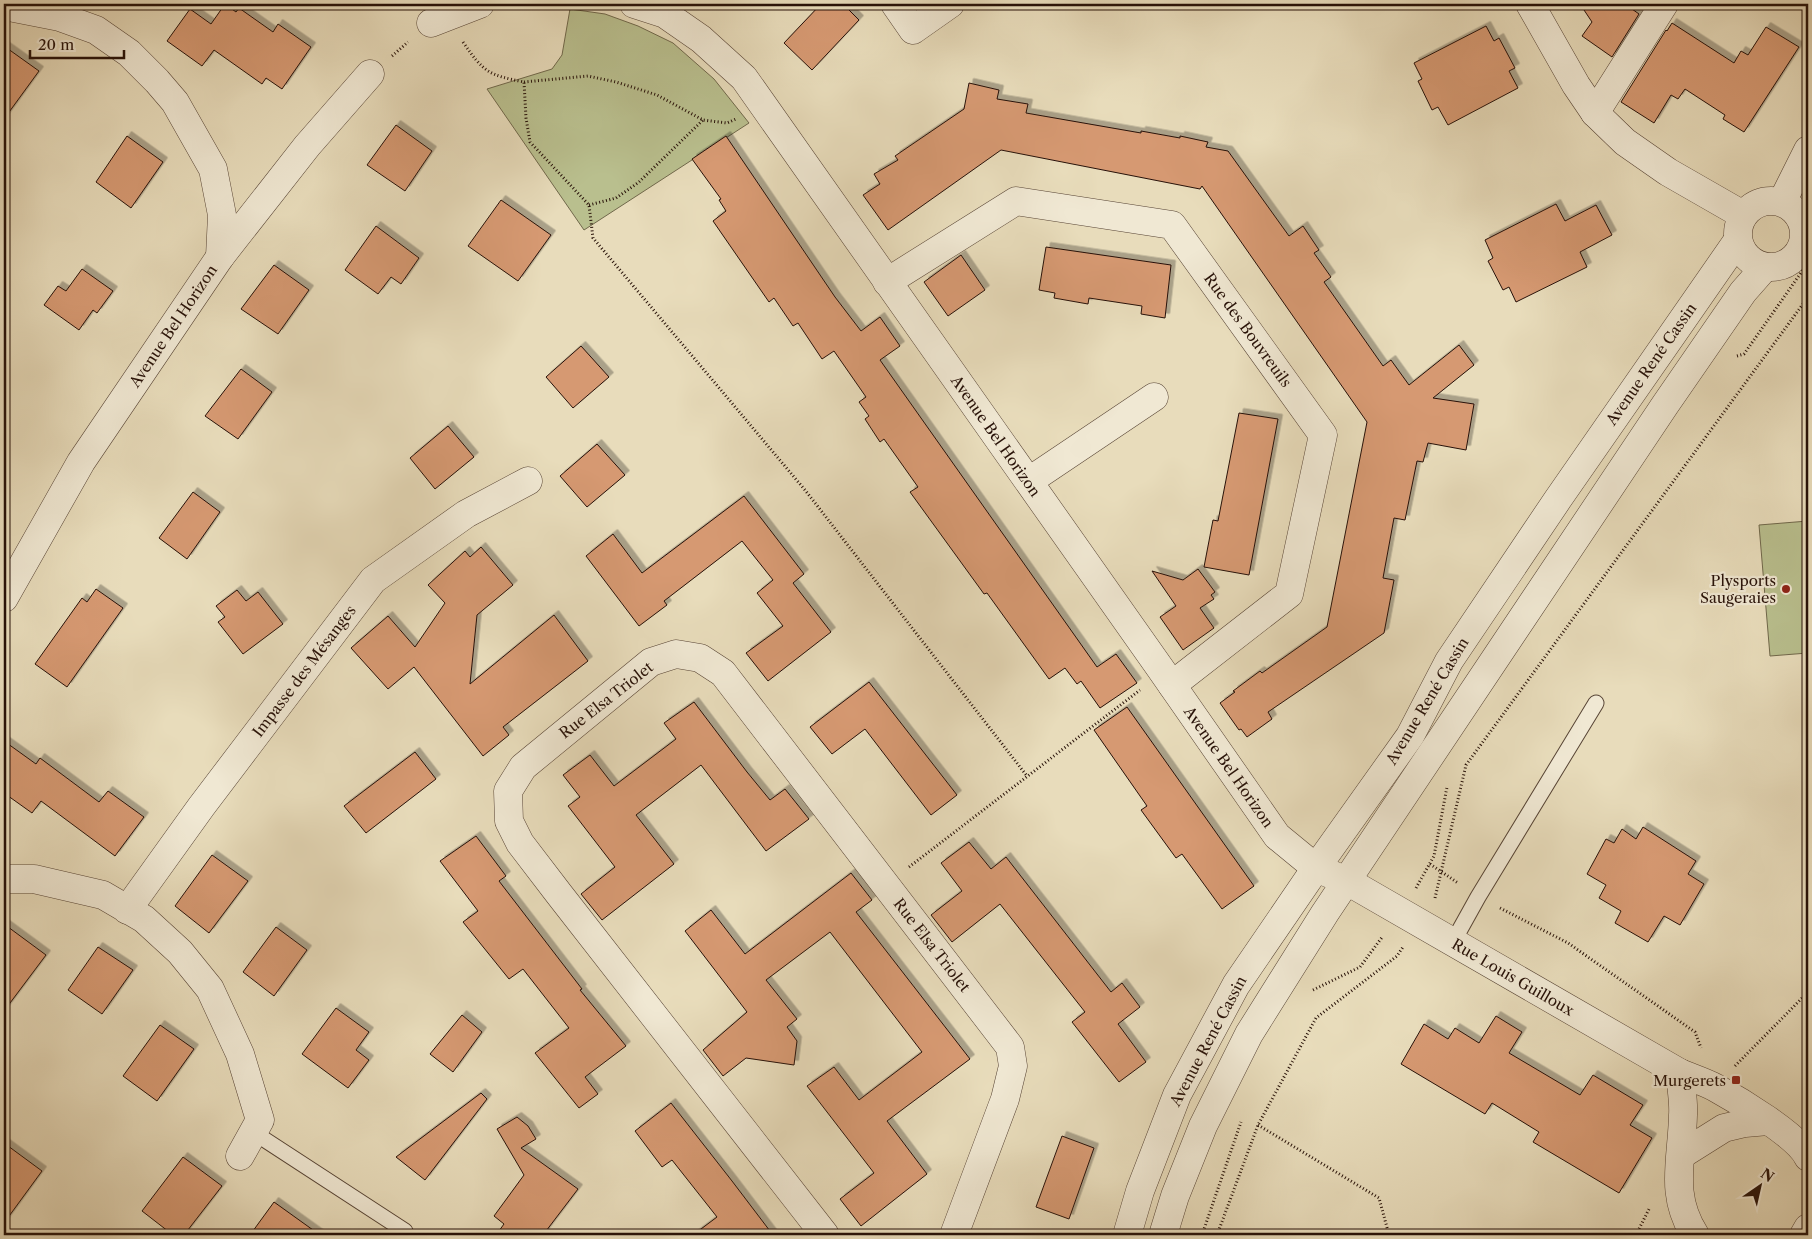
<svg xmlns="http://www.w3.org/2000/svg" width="1812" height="1239" font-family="'Libre Caslon Text',serif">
  <defs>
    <filter id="shadow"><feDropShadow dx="4.5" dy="-4.5" stdDeviation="0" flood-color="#0004"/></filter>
  </defs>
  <rect width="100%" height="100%" fill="#e8dcbb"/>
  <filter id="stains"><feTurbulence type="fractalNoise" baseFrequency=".004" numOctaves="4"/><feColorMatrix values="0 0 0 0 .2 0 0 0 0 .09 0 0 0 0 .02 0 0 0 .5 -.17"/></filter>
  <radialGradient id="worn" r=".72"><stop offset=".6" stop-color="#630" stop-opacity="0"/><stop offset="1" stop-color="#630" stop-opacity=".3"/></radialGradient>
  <g fill="#b9bf8e" stroke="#70684b">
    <path d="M 570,9 L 605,14 L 638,26 L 673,43 L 714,79 L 749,123 L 584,230 L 487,89 L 552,69 L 562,55 Z"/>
    <path d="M 1808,521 L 1808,653 L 1770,656 L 1759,525 Z"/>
  </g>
  <g fill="#d69972" stroke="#271108" filter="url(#shadow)">
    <path d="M 225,4 L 236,12 L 239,8 L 273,32 L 278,24 L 311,47 L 282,89 L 266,78 L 262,84 L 214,50 L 202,66 L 167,41 L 190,9 L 211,24 Z"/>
    <path d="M 821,4 L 843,4 L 859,20 L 812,70 L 784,43 Z"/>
    <path d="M 1580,4 L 1625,4 L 1639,14 L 1612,57 L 1582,36 L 1592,22 Z"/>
    <path d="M 1672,23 L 1734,63 L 1741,51 L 1748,55 L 1766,27 L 1799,47 L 1744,132 L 1723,119 L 1725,115 L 1685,89 L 1678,99 L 1671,95 L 1654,123 L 1621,102 L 1666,30 L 1667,31 Z"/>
    <path d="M 1486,26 L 1494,41 L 1499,38 L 1515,68 L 1509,71 L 1518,88 L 1448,125 L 1438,107 L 1432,110 L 1418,81 L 1422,79 L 1414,63 Z"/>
    <path d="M 4,46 L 39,71 L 4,119 Z"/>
    <path d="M 969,83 L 999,90 L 997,99 L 1028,104 L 1026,113 L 1141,133 L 1141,131 L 1180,138 L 1180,136 L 1208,142 L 1206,147 L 1228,151 L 1289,236 L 1303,226 L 1319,250 L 1314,253 L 1331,277 L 1324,282 L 1383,366 L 1391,360 L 1409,385 L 1459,345 L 1474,365 L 1433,398 L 1474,404 L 1466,450 L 1428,443 L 1423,462 L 1417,461 L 1405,520 L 1394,518 L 1383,578 L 1394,580 L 1384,633 L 1268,712 L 1272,719 L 1247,737 L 1241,729 L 1239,730 L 1220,703 L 1235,692 L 1233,691 L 1260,671 L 1262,673 L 1327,627 L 1367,422 L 1202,186 L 1200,189 L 1001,150 L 888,230 L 863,195 L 880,184 L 874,174 L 898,160 L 895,156 L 964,109 Z"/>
    <path d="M 396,125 L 432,151 L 405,191 L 367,165 Z"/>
    <path d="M 127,136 L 163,162 L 131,208 L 96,182 Z"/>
    <path d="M 726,136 L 835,297 L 861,331 L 880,317 L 900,346 L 880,360 L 1097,667 L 1116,654 L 1137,683 L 1100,708 L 1081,681 L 1077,684 L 1065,668 L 1049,679 L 987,593 L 984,594 L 910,492 L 918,487 L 884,439 L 880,442 L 865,419 L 869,416 L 859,402 L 866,397 L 834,351 L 822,359 L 798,323 L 793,326 L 774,298 L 769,302 L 713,221 L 726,211 L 719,200 L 721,199 L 692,159 Z"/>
    <path d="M 501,200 L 551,235 L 518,281 L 468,246 Z"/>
    <path d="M 1556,204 L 1565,221 L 1596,205 L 1612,235 L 1580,252 L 1587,267 L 1516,302 L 1509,287 L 1503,290 L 1488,261 L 1493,258 L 1485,240 Z"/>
    <path d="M 376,226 L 419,258 L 401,284 L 391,277 L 378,294 L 345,270 Z"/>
    <path d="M 1046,247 L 1171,265 L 1165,318 L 1141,314 L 1142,306 L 1089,298 L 1088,304 L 1054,298 L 1055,293 L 1039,290 Z"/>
    <path d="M 961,255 L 985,290 L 948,316 L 924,282 Z"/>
    <path d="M 274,265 L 309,290 L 278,334 L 241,309 Z"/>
    <path d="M 82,269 L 113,291 L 97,313 L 93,310 L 79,330 L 44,305 L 58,286 L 66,291 Z"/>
    <path d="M 581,346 L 609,377 L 573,408 L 546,377 Z"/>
    <path d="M 241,369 L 272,392 L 238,439 L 205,416 Z"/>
    <path d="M 1239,413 L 1278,419 L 1249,575 L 1204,567 L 1213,520 L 1218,521 Z"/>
    <path d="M 448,426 L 474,457 L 435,489 L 410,458 Z"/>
    <path d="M 597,444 L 625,475 L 587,507 L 560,476 Z"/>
    <path d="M 193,492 L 220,512 L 187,559 L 159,538 Z"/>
    <path d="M 744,496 L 804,574 L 793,583 L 831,632 L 768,681 L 746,653 L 783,626 L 757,593 L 773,580 L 742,541 L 664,601 L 667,605 L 639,626 L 586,556 L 613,534 L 642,573 Z"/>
    <path d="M 481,547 L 513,585 L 477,615 L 470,684 L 554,615 L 588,661 L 503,727 L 509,735 L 483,756 L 414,667 L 388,689 L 351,648 L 388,616 L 415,647 L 445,603 L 428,585 L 465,551 L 470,557 Z"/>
    <path d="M 1198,569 L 1215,592 L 1211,595 L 1214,599 L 1200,608 L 1214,628 L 1183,650 L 1160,617 L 1176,606 L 1152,571 L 1183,580 Z"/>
    <path d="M 96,589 L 123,608 L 67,687 L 35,664 L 82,598 L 87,602 Z"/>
    <path d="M 237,590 L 246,601 L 258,592 L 283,624 L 243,654 L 218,622 L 225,617 L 216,606 Z"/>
    <path d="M 869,682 L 957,795 L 931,815 L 865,729 L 832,754 L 810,727 Z"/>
    <path d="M 694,702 L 747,772 L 770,800 L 785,789 L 809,819 L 766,851 L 701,765 L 636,815 L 674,864 L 602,920 L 581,894 L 615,867 L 568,806 L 580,797 L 563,775 L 590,755 L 614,786 L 676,739 L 664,723 Z"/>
    <path d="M 1127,707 L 1254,886 L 1222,909 L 1182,854 L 1176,858 L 1141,810 L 1147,806 L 1094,730 Z"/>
    <path d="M 4,741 L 36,764 L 40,758 L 99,802 L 108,791 L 144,817 L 115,856 L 41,801 L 32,813 L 4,793 Z"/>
    <path d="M 415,752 L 436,779 L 366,833 L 344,806 Z"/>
    <path d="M 1643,827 L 1696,861 L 1688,874 L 1704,884 L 1680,925 L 1664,916 L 1648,942 L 1615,923 L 1621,911 L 1599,898 L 1606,885 L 1587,874 L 1606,839 L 1614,843 L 1622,829 L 1636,839 Z"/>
    <path d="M 476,836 L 506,876 L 499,881 L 582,989 L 580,990 L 626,1046 L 585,1077 L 598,1094 L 579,1108 L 535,1053 L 569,1028 L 523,969 L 509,979 L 463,922 L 478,911 L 440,861 Z"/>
    <path d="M 969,842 L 991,869 L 1006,857 L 1111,992 L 1122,983 L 1140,1007 L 1118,1024 L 1146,1062 L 1119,1082 L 1072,1022 L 1085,1012 L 1000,904 L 952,942 L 931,915 L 962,891 L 941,863 Z"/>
    <path d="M 212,855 L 248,881 L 209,933 L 175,906 Z"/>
    <path d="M 851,873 L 872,900 L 856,912 L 970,1059 L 887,1121 L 927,1174 L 861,1226 L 840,1199 L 874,1173 L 807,1086 L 834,1067 L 859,1100 L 922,1052 L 830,932 L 766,980 L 797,1019 L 787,1027 L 797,1041 L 794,1065 L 746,1058 L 723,1076 L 703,1050 L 747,1012 L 685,931 L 711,910 L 745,954 Z"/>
    <path d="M 4,924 L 46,955 L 4,1011 Z"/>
    <path d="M 276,927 L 307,950 L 274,996 L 243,972 Z"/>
    <path d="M 98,947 L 133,970 L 102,1014 L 68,990 Z"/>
    <path d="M 336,1008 L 369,1032 L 356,1050 L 369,1060 L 348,1088 L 302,1054 Z"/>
    <path d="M 462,1015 L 482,1032 L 453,1072 L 430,1054 Z"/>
    <path d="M 1496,1016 L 1522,1032 L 1509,1053 L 1580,1095 L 1593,1075 L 1643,1105 L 1630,1125 L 1652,1138 L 1619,1193 L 1533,1142 L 1539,1132 L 1492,1103 L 1485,1114 L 1401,1064 L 1424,1024 L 1448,1039 L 1455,1028 L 1479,1043 Z"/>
    <path d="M 160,1025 L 194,1049 L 157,1101 L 123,1076 Z"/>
    <path d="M 481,1093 L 487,1099 L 425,1180 L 396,1157 Z"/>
    <path d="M 671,1103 L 732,1181 L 773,1235 L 693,1235 L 717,1217 L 672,1160 L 662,1167 L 635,1131 Z"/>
    <path d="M 517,1117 L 528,1126 L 536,1139 L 521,1148 L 578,1189 L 543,1235 L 496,1235 L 504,1224 L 494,1216 L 524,1175 L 497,1129 Z"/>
    <path d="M 1062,1136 L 1094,1148 L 1069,1219 L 1036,1207 Z"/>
    <path d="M 4,1143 L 42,1171 L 4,1223 Z"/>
    <path d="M 183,1157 L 222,1186 L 184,1235 L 173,1235 L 142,1211 Z"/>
    <path d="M 274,1202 L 320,1235 L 250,1235 Z"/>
  </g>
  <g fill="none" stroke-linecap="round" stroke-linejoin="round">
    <g stroke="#574435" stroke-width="17">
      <g id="lane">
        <path d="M 1453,942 L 1478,897 L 1596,703"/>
        <path d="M 253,1132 L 405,1231"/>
      </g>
    </g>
    <g stroke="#574435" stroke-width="29">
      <g id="street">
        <path d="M 634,4 L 665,14 L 701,39 L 744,78 L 1160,668 L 1277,836 L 1316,868 L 1347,881 L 1680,1073 C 1692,1078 1705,1082 1716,1088 C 1738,1100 1798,1136 1808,1157"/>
        <path d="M 895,4 L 913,30 L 950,4"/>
        <path d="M 1530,4 L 1576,85 L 1595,113 L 1625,142 L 1668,172 L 1743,215"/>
        <path d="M 4,6 L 60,17 L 96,30 L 129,53 L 157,81 L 175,102 L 213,169 L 222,215 L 220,257"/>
        <path d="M 431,23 L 480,4"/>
        <path d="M 1595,113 L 1664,4"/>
        <circle cx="1771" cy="234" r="33"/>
        <path d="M 1782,202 L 1808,150"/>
        <path d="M 887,282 L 1016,201 L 1172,225 L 1323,435 L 1289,594 L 1172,685"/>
        <path d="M 1029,481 L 1154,397"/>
        <path d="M 4,598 L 81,462 L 220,257 L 307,146 L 370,74"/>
        <path d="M 4,879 L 34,879 L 103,895 L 144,919 L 180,952 L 210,989 L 240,1054 L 260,1120 L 240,1156"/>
        <path d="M 127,910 L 201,807 L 373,580 L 466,514 L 528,481"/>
        <path d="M 1680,1073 C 1681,1087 1684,1102 1683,1115 C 1682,1161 1669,1194 1695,1235"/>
        <path d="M 1681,1155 L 1724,1128 L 1745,1123 L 1768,1121"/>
        <path d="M 825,1235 L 559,894 L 520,843 L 509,821 L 508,791 L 523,767 L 651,662 L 676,654 L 700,658 L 723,673 L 1010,1047 L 1013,1066 L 1005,1099 L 954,1235"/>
        <path d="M 1127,1235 L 1140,1191 L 1177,1095 L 1236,985 L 1316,868 L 1410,736 L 1449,661 L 1558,499 L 1738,240"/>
        <path d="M 1163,1235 L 1175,1196 L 1203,1126 L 1249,1034 L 1325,913 L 1665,405 L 1743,292 L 1765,267"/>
        <path d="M 1804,1235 L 1808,1228"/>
      </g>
    </g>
    <g stroke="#271108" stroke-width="3" stroke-dasharray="1 2.5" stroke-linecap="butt">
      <path d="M 463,42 C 484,73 489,75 524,82 L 526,118 L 530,142 L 589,205 L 593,238 L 805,490 L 1027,776"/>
      <path d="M 392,56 L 408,42"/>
      <path d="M 524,82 L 588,76 L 616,82 L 657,95 L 703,120 L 727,123 L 736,119"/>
      <path d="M 589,205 L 616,198 L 639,182 L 703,120"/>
      <path d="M 1737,356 L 1744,354 L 1803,270 L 1802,249"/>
      <path d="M 1430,864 L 1458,883"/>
      <path d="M 909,867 L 1140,690"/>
      <path d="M 1416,888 L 1434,856 L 1447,787"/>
      <path d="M 1435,898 L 1466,765 L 1803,304 L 1808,302"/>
      <path d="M 1500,908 L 1568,943 L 1695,1032 L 1701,1048"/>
      <path d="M 1313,990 L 1360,967 L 1383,936"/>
      <path d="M 1735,1066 L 1808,992"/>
      <path d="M 1258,1125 L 1379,1198 L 1389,1235"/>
      <path d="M 1202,1235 L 1241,1122"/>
      <path d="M 1217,1235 L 1258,1125 L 1316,1018 L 1397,956 L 1403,947"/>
      <path d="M 1636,1235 L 1650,1207"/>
    </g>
    <use href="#lane" stroke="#f0e8d3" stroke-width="15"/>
    <use href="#street" stroke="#f0e8d3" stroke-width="28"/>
  </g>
  <g fill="#8f2418" stroke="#f0e8d3" stroke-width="2">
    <circle cx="1786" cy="589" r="5"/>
    <rect x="1731" y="1075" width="10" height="10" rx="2.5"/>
  </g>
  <g text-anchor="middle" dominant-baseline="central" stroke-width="4.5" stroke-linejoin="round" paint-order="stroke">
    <g font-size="15" fill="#271108" stroke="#f0e8d3">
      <text transform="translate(173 326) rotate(-56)">Avenue Bel Horizon</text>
      <text transform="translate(1248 330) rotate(54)">Rue des Bouvreuils</text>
      <text transform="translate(1651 364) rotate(-55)">Avenue René Cassin</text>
      <text transform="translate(996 436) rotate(55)">Avenue Bel Horizon</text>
      <text transform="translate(304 671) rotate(-53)">Impasse des Mésanges</text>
      <text transform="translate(606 700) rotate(-38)">Rue Elsa Triolet</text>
      <text transform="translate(1427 701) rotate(-59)">Avenue René Cassin</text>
      <text transform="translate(1229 767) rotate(55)">Avenue Bel Horizon</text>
      <text transform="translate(932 945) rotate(52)">Rue Elsa Triolet</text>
      <text transform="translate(1513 977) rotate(30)">Rue Louis Guilloux</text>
      <text transform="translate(1208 1041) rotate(-62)">Avenue René Cassin</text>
    </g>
    <g font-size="15" fill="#271108" stroke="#f0e8d3" text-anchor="end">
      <text x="1776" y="580">Plysports<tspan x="1776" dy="17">Saugeraies</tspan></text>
      <text x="1726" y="1080">Murgerets</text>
    </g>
  </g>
  <rect width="1812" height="1239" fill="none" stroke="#e8dcbb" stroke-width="20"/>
  <rect x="5" y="5" width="1802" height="1229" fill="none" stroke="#271108" stroke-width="2.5"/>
  <rect x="10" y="10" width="1792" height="1219" fill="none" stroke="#271108"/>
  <g transform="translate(1760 1186) rotate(34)" stroke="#f0e8d3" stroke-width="4" paint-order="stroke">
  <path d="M0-4L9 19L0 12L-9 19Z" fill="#271108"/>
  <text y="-8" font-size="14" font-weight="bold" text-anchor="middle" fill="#271108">N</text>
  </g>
  <path d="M30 50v8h94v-8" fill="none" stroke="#271108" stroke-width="2.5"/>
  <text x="38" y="50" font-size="15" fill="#271108" stroke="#f0e8d3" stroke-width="4" paint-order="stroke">20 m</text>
  <rect width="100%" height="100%" filter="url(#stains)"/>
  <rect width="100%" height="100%" fill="url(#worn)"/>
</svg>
